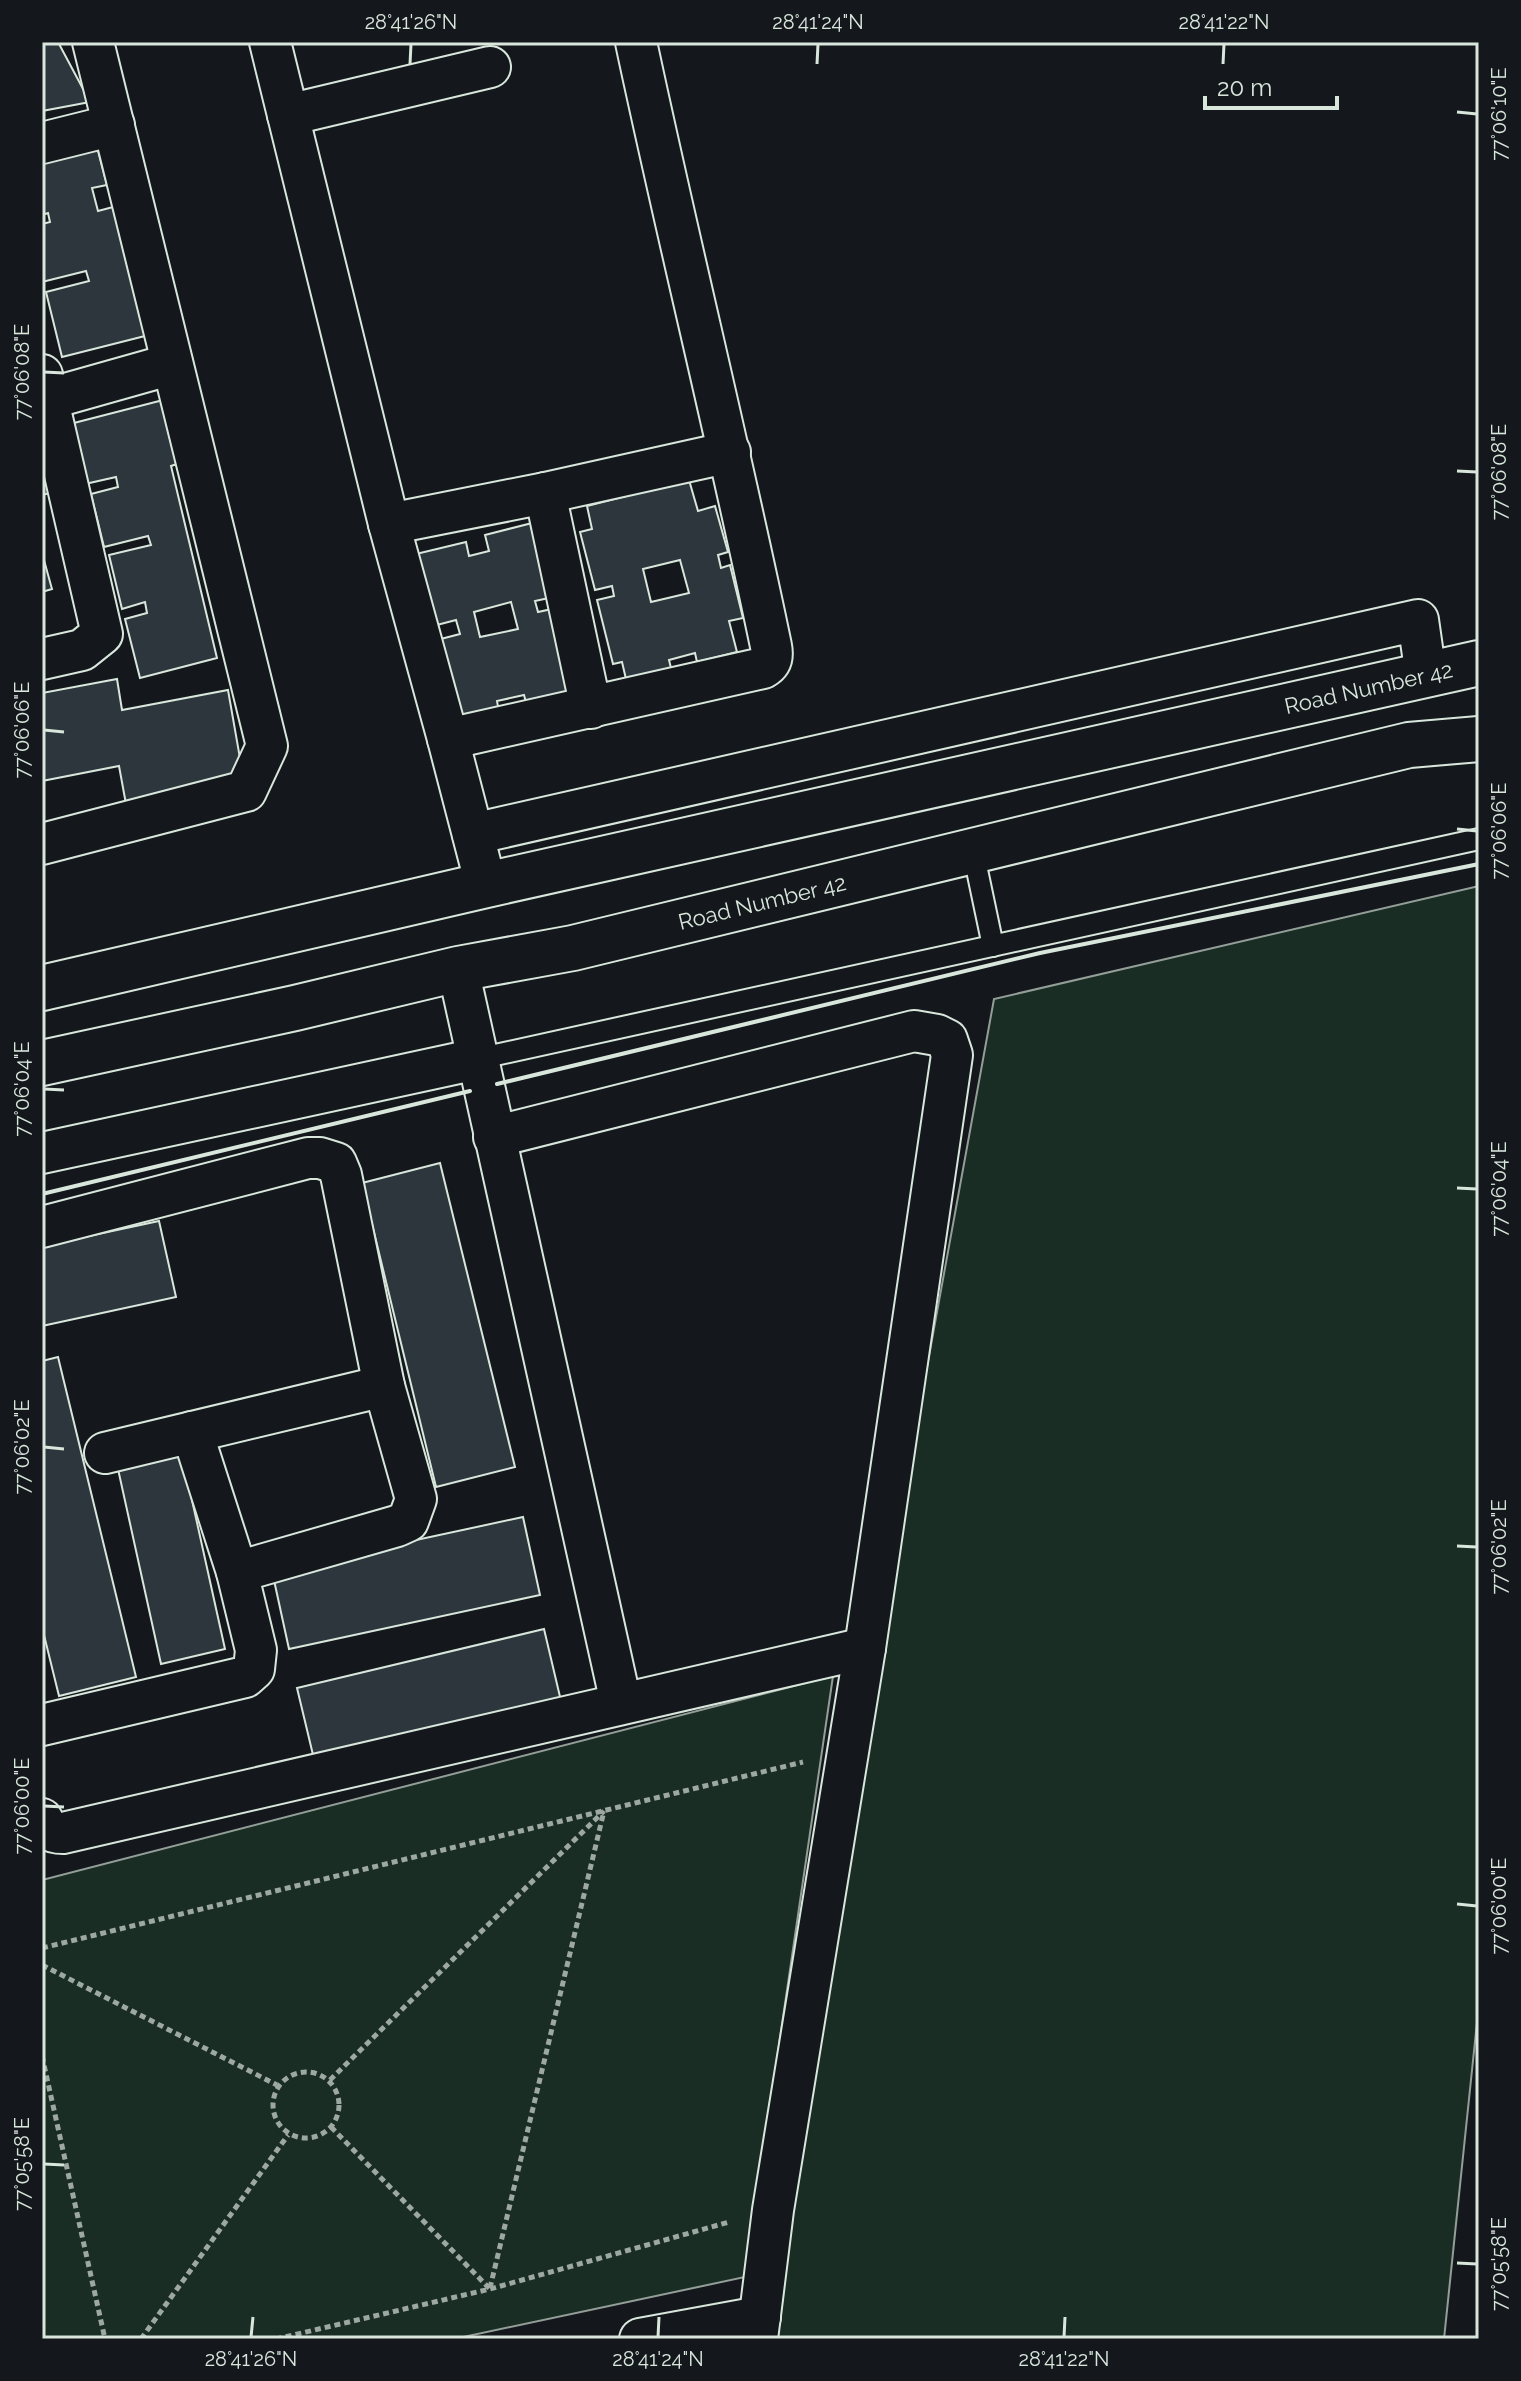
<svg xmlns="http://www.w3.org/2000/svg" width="1521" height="2381" font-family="Raleway,sans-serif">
  <rect width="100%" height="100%" fill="#14181c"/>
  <g fill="#1a2d24" stroke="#939e99" stroke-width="2">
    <path d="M 1479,886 L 1479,2003 L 1444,2339 L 755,2339 L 864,1713 L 994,999 Z"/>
    <path d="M 833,1676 L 745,2277 L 454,2339 L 44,2339 L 42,1880 Z"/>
  </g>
  <g fill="#2c363c" stroke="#d8e6dc" stroke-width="2" fill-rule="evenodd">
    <path d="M 42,42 L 58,42 L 90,102 L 42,111 Z"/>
    <path d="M 97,147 L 107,185 L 92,188 L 98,211 L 113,207 L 145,336 L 62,357 L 46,292 L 89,281 L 86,271 L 42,282 L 42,224 L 50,222 L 48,213 L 42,215 L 42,161 Z"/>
    <path d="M 167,399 L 183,462 L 171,466 L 217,658 L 140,678 L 125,619 L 147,613 L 145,602 L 122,609 L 109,555 L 151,545 L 148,536 L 104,547 L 91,494 L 118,487 L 116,477 L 85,484 L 70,424 Z"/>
    <path d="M 42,433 L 58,491 L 42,495 Z"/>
    <path d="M 689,480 L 698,511 L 715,506 L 728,552 L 718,555 L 721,568 L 730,565 L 743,618 L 729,621 L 737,652 L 697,662 L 695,653 L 669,660 L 671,668 L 626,679 L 622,662 L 613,664 L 597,600 L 614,596 L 612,586 L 595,590 L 580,532 L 592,529 L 587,506 ZM 680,560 L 689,593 L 651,602 L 643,569 Z"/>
    <path d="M 540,521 L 558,596 L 535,601 L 538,612 L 561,607 L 582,692 L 527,706 L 524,695 L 497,701 L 499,712 L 456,724 L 433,641 L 460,634 L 456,620 L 433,626 L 416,554 L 466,542 L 469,556 L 489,551 L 485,535 ZM 511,602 L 518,629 L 480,637 L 474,612 Z"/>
    <path d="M 42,553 L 52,589 L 42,592 Z"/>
    <path d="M 117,679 L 122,710 L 228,690 L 244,781 L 126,804 L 119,766 L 42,781 L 42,693 Z"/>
    <path d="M 440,1163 L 515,1467 L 436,1487 L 362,1183 Z"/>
    <path d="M 159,1221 L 176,1297 L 42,1326 L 42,1246 Z"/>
    <path d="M 58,1357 L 136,1677 L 59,1696 L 42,1627 L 42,1361 Z"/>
    <path d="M 182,1455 L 225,1649 L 161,1664 L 118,1469 Z"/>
    <path d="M 523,1517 L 540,1595 L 289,1649 L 272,1571 Z"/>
    <path d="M 544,1629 L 561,1701 L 314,1759 L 297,1688 Z"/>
  </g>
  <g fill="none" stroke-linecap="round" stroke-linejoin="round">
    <g stroke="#d8e6dc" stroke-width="24">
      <g id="lane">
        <path d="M 973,851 L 993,946"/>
        <path d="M 477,1059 L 1479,839"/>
      </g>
    </g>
    <g stroke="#d8e6dc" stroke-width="44">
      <g id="street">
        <path d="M 270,42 L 389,524 L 448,739 L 763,668 C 772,663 773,656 771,646 C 729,444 679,244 636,42"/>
        <path d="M 288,115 L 490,67"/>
        <path d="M 42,143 L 114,125"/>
        <path d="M 42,375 L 102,634 L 82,650 L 42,659"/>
        <path d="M 48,399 L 172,364"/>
        <path d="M 545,493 L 591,708"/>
        <path d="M 389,524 L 545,493 L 730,452"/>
        <path d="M 448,739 L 486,885"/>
        <path d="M 473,834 L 1418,620 L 1426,676"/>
        <path d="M 42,844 L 246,791 L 267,746 L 93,42"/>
        <path d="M 458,969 L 621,1703"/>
        <path d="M 494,1137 L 914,1031 L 937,1035 L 947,1040 L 952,1055 L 865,1648 L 773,2210 L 757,2339"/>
        <path d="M 42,1153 L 477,1059"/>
        <path d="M 42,1227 L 308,1158 L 320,1158 L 336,1163 L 341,1175 L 384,1386 L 416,1499 L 408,1521 L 397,1526 L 237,1572"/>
        <path d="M 105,1453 L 384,1386"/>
        <path d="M 42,1725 L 245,1677 L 254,1669 L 256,1650 L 237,1572 L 192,1432"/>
        <path d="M 42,1819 C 47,1830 50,1833 63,1833 L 865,1648"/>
        <path d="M 640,2339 L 760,2317"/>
      </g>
    </g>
    <g stroke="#d8e6dc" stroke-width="48">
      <g id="secondary">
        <path id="s1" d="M 42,988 L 486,885 L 1479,663"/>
        <path id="s2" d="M 42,1063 L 295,1008 L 458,969 L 573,948 L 1409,745 L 1479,739"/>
      </g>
    </g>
    <g stroke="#9da8a2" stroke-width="5" stroke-dasharray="6 4" stroke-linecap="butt">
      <path d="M 42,1948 L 803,1762"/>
      <path d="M 42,1965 L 277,2085"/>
      <path d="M 42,2056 L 105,2339"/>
      <circle cx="306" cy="2105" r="33"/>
      <path d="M 330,2080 L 604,1811"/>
      <path d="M 331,2127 L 490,2289"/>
      <path d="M 490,2288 L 604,1811"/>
      <path d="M 141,2339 L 288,2135"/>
      <path d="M 276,2339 L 490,2289 L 729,2222"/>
    </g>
    <use href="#lane" stroke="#14181c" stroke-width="20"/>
    <use href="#street" stroke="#14181c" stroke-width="40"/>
    <use href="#secondary" stroke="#14181c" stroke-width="44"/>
    <g stroke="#d8e6dc" stroke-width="4">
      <path d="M 497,1084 L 1040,953 L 1479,864"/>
      <path d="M 42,1194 L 470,1091"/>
    </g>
  </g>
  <path fill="none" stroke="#d8e6dc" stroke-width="3" d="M 410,64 L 411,44M 817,64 L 818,44M 1223,64 L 1224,44M 1457,112 L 1477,114M 44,372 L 64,373M 1457,471 L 1477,472M 44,730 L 64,732M 1457,829 L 1477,831M 44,1089 L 64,1090M 1457,1188 L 1477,1189M 44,1447 L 64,1449M 1457,1546 L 1477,1547M 44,1806 L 64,1807M 1457,1904 L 1477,1906M 44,2164 L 64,2165M 1457,2263 L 1477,2264M 251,2337 L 253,2317M 658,2337 L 659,2317M 1064,2337 L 1065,2317"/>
  <g text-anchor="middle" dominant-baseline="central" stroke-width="6" stroke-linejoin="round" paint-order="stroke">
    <g font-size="22" fill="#d8e6dc" stroke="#14181c">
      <text stroke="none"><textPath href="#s1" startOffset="1360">Road Number 42</textPath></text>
      <text stroke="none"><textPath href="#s2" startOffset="738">Road Number 42</textPath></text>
    </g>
  </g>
  <rect width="1521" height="2381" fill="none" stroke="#14181c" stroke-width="88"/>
  <path d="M1205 96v12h132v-12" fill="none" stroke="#d8e6dc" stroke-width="4"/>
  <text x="1217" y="96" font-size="24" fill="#d8e6dc" stroke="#14181c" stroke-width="6" paint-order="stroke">20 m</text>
  <rect x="44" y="44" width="1433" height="2293" fill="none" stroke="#d8e6dc" stroke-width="3"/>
  <g font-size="20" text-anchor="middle" fill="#d8e6dc">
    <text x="411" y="29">28°41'26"N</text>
    <text x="818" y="29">28°41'24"N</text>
    <text x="1224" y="29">28°41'22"N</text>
    <text transform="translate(1499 114) rotate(-90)" y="7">77°06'10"E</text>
    <text transform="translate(22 372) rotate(-90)" y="7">77°06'08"E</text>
    <text transform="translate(1499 472) rotate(-90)" y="7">77°06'08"E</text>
    <text transform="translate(22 730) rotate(-90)" y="7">77°06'06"E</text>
    <text transform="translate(1499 831) rotate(-90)" y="7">77°06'06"E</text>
    <text transform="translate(22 1089) rotate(-90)" y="7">77°06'04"E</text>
    <text transform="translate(1499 1189) rotate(-90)" y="7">77°06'04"E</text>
    <text transform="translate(22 1447) rotate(-90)" y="7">77°06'02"E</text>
    <text transform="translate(1499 1547) rotate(-90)" y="7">77°06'02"E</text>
    <text transform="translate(22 1806) rotate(-90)" y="7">77°06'00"E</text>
    <text transform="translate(1499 1906) rotate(-90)" y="7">77°06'00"E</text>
    <text transform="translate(22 2164) rotate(-90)" y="7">77°05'58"E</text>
    <text transform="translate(1499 2264) rotate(-90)" y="7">77°05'58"E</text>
    <text x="251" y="2366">28°41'26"N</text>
    <text x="658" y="2366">28°41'24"N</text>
    <text x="1064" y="2366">28°41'22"N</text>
  </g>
</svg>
